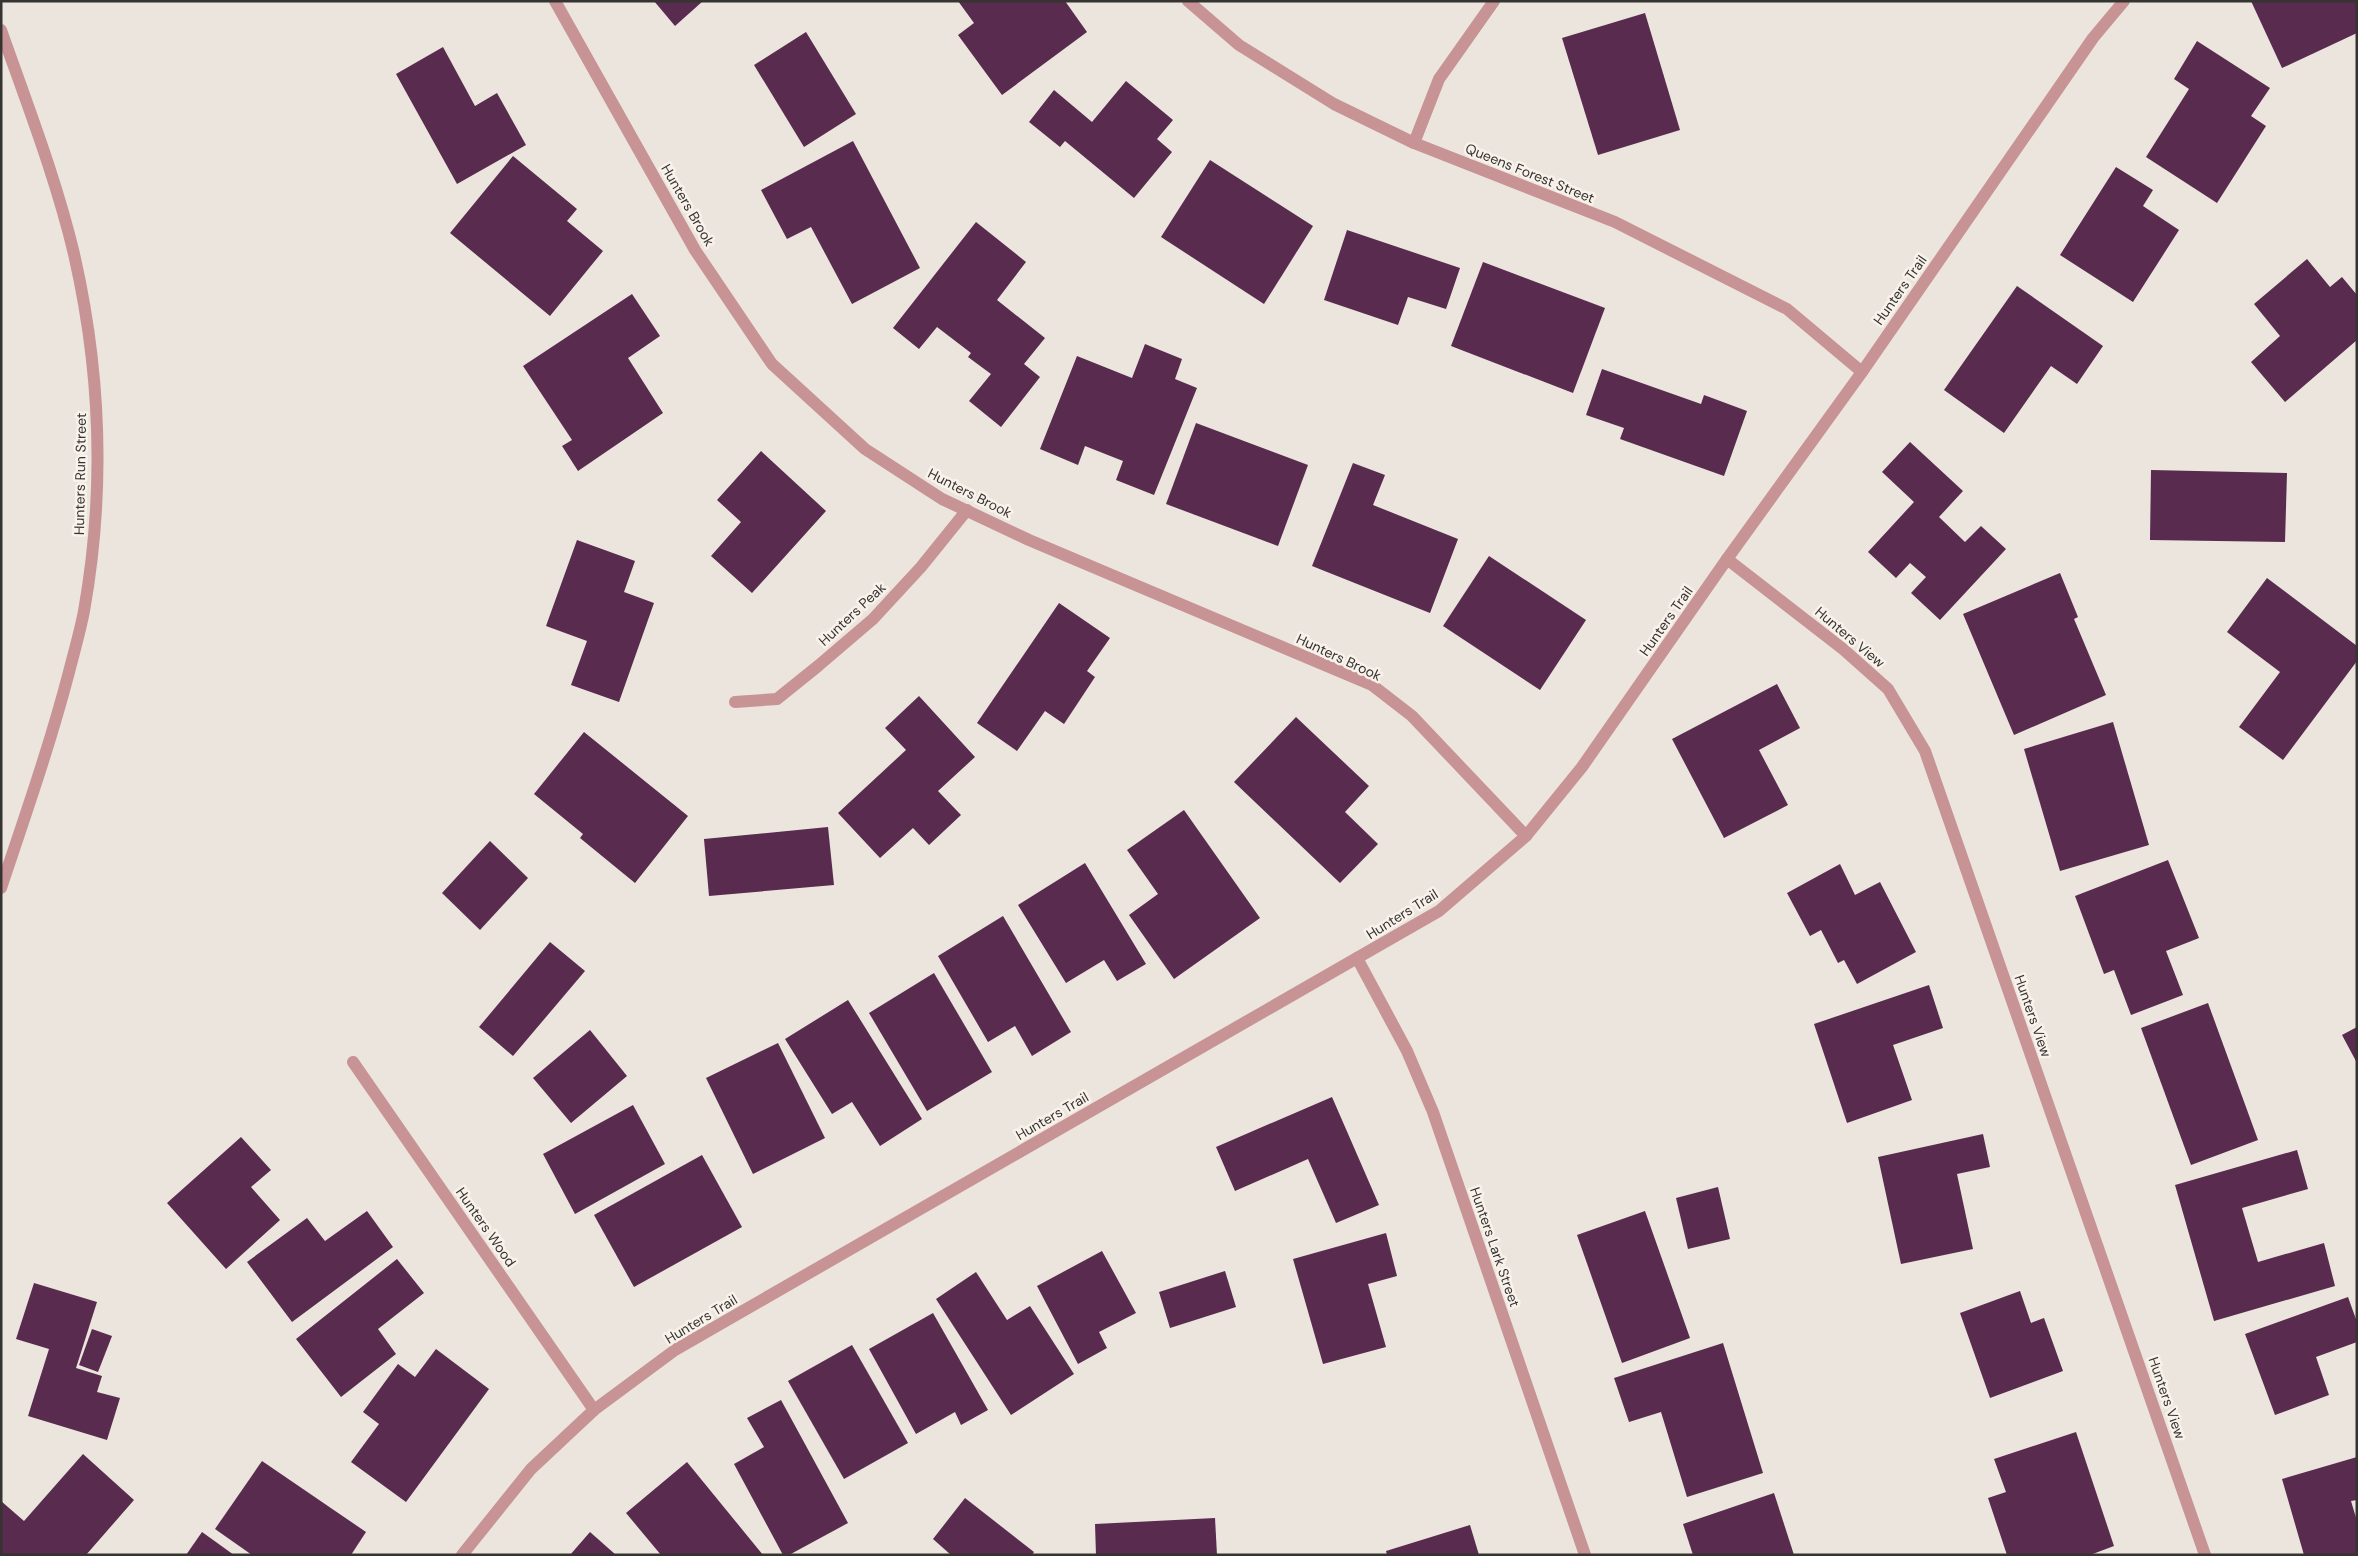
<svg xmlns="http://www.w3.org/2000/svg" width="2358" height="1556" font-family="'DM Sans',sans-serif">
  <rect width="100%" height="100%" fill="#ebe5de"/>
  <g fill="#592b4e">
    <path d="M 654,1 L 703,1 L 675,26 Z"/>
    <path d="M 958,1 L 1065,1 L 1087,32 L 1002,95 L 958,35 L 974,23 Z"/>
    <path d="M 2251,1 L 2357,1 L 2357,33 L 2282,68 Z"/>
    <path d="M 1645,13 L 1680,130 L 1598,155 L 1562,38 Z"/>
    <path d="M 806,32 L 856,114 L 804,147 L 754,65 Z"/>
    <path d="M 2197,41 L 2270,88 L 2251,116 L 2266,126 L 2217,203 L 2146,157 L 2189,89 L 2174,79 Z"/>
    <path d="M 443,47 L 475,106 L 497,93 L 526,145 L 457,184 L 396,74 Z"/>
    <path d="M 1126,81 L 1173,120 L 1157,139 L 1172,152 L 1134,198 L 1065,141 L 1060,147 L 1029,122 L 1054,90 L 1092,122 Z"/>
    <path d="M 853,141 L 920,268 L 852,304 L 811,227 L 787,239 L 761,190 Z"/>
    <path d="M 513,156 L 577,209 L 567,221 L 603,251 L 550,316 L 450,233 Z"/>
    <path d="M 1210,160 L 1313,226 L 1264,304 L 1161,237 Z"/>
    <path d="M 2116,167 L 2153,190 L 2143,206 L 2179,230 L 2133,302 L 2060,255 Z"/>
    <path d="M 976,222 L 1026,262 L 997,300 L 1045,338 L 1024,364 L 1040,377 L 1001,427 L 969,401 L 991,374 L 968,357 L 971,353 L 937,327 L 919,349 L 893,328 Z"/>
    <path d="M 1347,230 L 1460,268 L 1446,309 L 1408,297 L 1398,325 L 1324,300 Z"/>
    <path d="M 2307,259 L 2330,287 L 2342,277 L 2357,295 L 2357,340 L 2285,402 L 2251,362 L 2280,336 L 2254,304 Z"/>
    <path d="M 1483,262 L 1605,308 L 1573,393 L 1451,346 Z"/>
    <path d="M 2017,286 L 2103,346 L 2077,384 L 2051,366 L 2004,433 L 1944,390 Z"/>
    <path d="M 632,294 L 660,336 L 628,358 L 663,413 L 578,471 L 562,446 L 572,440 L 523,366 Z"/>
    <path d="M 1145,344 L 1182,359 L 1175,379 L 1197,388 L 1154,495 L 1116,480 L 1123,461 L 1085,446 L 1078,465 L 1040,449 L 1077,356 L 1132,378 Z"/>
    <path d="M 1602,369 L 1701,404 L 1704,395 L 1747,411 L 1724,476 L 1620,439 L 1624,428 L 1586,415 Z"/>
    <path d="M 1196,423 L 1308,465 L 1278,546 L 1166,504 Z"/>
    <path d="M 1910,442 L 1963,491 L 1939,517 L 1965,542 L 1981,526 L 2006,549 L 1940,620 L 1911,593 L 1926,577 L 1910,563 L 1896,578 L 1868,552 L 1914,502 L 1882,472 Z"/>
    <path d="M 761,451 L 826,511 L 752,593 L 711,556 L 741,522 L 717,500 Z"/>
    <path d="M 1353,463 L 1385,475 L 1373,505 L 1458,539 L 1430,613 L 1312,566 Z"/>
    <path d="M 2151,470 L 2287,473 L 2285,542 L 2150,540 Z"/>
    <path d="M 577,540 L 635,561 L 624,592 L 654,603 L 619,702 L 571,685 L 587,641 L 546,626 Z"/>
    <path d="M 1489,556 L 1586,620 L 1540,690 L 1443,626 Z"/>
    <path d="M 2060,573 L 2078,617 L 2074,619 L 2106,695 L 2014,735 L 1963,614 Z"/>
    <path d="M 2267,578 L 2357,646 L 2357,661 L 2283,760 L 2239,727 L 2280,672 L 2227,632 Z"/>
    <path d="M 1059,603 L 1110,638 L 1087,671 L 1095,677 L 1064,724 L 1045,711 L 1017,751 L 977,723 Z"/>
    <path d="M 1777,684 L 1800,728 L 1759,750 L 1788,805 L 1724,838 L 1672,739 Z"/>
    <path d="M 919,696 L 975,757 L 938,791 L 961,815 L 929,845 L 913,828 L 880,858 L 838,813 L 906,750 L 885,728 Z"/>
    <path d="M 1296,717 L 1369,786 L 1345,812 L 1378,844 L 1340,883 L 1234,782 Z"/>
    <path d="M 2113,722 L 2149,845 L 2060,871 L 2024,749 Z"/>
    <path d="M 584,732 L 688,816 L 635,883 L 580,838 L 583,834 L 534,794 Z"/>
    <path d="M 1184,810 L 1260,918 L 1174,979 L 1129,915 L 1158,894 L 1127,850 Z"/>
    <path d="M 828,827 L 834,885 L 709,896 L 704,839 Z"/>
    <path d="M 490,841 L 528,878 L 480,930 L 442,893 Z"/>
    <path d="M 2168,860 L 2199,938 L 2166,951 L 2183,995 L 2131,1015 L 2114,970 L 2104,974 L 2075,896 Z"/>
    <path d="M 1085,863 L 1146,964 L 1117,981 L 1104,960 L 1066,983 L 1018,905 Z"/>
    <path d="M 1840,864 L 1855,895 L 1880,882 L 1916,952 L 1857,984 L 1844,960 L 1838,963 L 1821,930 L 1810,936 L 1787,893 Z"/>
    <path d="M 1003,916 L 1071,1032 L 1032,1056 L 1015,1026 L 988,1042 L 938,956 Z"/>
    <path d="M 550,942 L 585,971 L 513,1056 L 479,1027 Z"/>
    <path d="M 934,973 L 992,1072 L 927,1111 L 869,1013 Z"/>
    <path d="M 1929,985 L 1943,1028 L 1893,1045 L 1912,1100 L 1847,1123 L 1814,1024 Z"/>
    <path d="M 848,1000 L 922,1119 L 880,1146 L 852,1102 L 832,1114 L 785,1039 Z"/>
    <path d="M 2208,1003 L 2258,1140 L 2191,1165 L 2141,1028 Z"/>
    <path d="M 2357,1027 L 2357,1063 L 2342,1035 Z"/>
    <path d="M 590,1030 L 627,1076 L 571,1123 L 533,1078 Z"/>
    <path d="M 778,1043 L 825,1138 L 753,1174 L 706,1078 Z"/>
    <path d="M 1332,1097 L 1379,1205 L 1336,1223 L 1308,1159 L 1235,1191 L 1216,1147 Z"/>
    <path d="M 633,1105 L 665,1164 L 575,1214 L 543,1154 Z"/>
    <path d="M 1983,1134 L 1990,1167 L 1957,1174 L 1973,1249 L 1901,1264 L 1878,1157 Z"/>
    <path d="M 241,1137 L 271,1170 L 251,1187 L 280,1220 L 226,1269 L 167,1203 Z"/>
    <path d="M 2297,1150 L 2308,1189 L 2242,1208 L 2258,1262 L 2324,1243 L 2335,1286 L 2214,1321 L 2175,1185 Z"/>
    <path d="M 702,1155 L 742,1227 L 634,1287 L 594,1215 Z"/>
    <path d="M 1718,1187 L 1730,1239 L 1688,1249 L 1676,1198 Z"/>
    <path d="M 367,1211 L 393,1247 L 292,1322 L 247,1262 L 307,1218 L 325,1241 Z"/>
    <path d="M 1645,1211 L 1690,1338 L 1622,1363 L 1577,1235 Z"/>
    <path d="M 1386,1233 L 1397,1276 L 1368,1284 L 1386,1347 L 1323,1364 L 1293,1259 Z"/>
    <path d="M 1102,1251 L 1136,1313 L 1099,1332 L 1107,1348 L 1078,1364 L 1037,1286 Z"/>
    <path d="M 397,1259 L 424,1293 L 378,1329 L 396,1354 L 341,1397 L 296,1339 Z"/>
    <path d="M 1225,1271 L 1236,1307 L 1170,1328 L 1159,1292 Z"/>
    <path d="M 976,1272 L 1007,1320 L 1030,1306 L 1074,1374 L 1011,1415 L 936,1299 Z"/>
    <path d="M 34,1283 L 97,1302 L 76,1368 L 102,1376 L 97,1392 L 120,1398 L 107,1440 L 28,1416 L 49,1349 L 16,1339 Z"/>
    <path d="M 2020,1291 L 2031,1323 L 2044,1318 L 2063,1371 L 1990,1398 L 1960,1313 Z"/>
    <path d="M 2348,1297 L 2357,1322 L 2357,1342 L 2316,1357 L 2329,1395 L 2275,1415 L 2245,1334 Z"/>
    <path d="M 933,1313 L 988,1410 L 961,1425 L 955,1412 L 916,1434 L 869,1349 Z"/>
    <path d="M 92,1329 L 112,1336 L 98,1372 L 79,1365 Z"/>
    <path d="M 1723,1343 L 1763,1473 L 1687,1497 L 1661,1412 L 1629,1422 L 1614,1378 Z"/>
    <path d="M 852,1345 L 908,1443 L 844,1479 L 788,1381 Z"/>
    <path d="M 436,1349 L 489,1389 L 406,1502 L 351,1462 L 379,1424 L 363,1412 L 398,1364 L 415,1377 Z"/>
    <path d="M 781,1400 L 848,1523 L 789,1555 L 783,1555 L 734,1464 L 764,1447 L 747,1418 Z"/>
    <path d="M 2076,1432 L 2114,1546 L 2090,1555 L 2007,1555 L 1988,1498 L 2006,1492 L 1994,1459 Z"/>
    <path d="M 83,1454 L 134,1500 L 86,1555 L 1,1555 L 1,1501 L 24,1521 Z"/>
    <path d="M 2357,1457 L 2357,1500 L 2351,1501 L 2357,1521 L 2357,1555 L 2304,1555 L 2282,1479 Z"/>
    <path d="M 262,1461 L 366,1532 L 351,1555 L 252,1555 L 215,1529 Z"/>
    <path d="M 687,1462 L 763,1555 L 661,1555 L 626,1513 Z"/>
    <path d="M 1774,1493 L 1794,1555 L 1693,1555 L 1683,1524 Z"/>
    <path d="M 965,1498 L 1034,1552 L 1032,1555 L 951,1555 L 933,1539 Z"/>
    <path d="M 1215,1518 L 1217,1555 L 1096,1555 L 1095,1524 Z"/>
    <path d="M 1470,1525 L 1479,1555 L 1387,1555 L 1386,1551 Z"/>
    <path d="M 202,1532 L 234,1555 L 186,1555 Z"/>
    <path d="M 590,1532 L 616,1555 L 570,1555 Z"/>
  </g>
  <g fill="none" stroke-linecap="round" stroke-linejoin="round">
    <g stroke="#c89395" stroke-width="12">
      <path d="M 555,1 L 695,250 L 772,364 L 865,449 L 942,499 L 1029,540 L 1372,685 L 1412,716 L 1526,836"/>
      <path d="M 1188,1 L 1239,45 L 1334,104 L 1414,143 L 1615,222 L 1787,309 L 1862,372"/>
      <path d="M 1,30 C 27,104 56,178 74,254 C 101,372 105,493 84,611 C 80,632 74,652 69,672 C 50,745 25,816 1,888"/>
      <path d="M 1414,143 L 1439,79 L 1494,1"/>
      <path d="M 1727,559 L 1843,649 L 1888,689 L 1925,751 L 2205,1555"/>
      <path d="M 735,702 L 777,699 L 818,666 L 873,619 L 921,567 L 967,510"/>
      <path d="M 1357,958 L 1407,1051 L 1433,1112 L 1585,1555"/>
      <path d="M 353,1062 L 594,1410"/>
      <path d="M 462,1555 L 531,1469 L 594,1410 L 675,1350 L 1357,958 L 1439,911 L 1526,836 L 1582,767 L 1727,559 L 1862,372 L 2093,38 L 2124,1"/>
    </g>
  </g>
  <g text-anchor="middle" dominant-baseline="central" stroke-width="5" stroke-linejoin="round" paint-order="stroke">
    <g font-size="14" fill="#363431" stroke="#f9f2eb">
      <text transform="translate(1530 173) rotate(22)">Queens Forest Street</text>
      <text transform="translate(688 205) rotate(60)">Hunters Brook</text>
      <text transform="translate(1900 290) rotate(-55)">Hunters Trail</text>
      <text transform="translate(80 474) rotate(-89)">Hunters Run Street</text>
      <text transform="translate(970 493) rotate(27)">Hunters Brook</text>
      <text transform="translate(852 614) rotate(-43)">Hunters Peak</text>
      <text transform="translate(1666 621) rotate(-55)">Hunters Trail</text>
      <text transform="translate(1850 637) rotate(40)">Hunters View</text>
      <text transform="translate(1339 657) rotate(25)">Hunters Brook</text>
      <text transform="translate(1402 914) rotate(-32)">Hunters Trail</text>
      <text transform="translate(2033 1016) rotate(71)">Hunters View</text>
      <text transform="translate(1052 1116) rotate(-30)">Hunters Trail</text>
      <text transform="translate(486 1227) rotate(55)">Hunters Wood</text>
      <text transform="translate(1495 1247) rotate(71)">Hunters Lark Street</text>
      <text transform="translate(701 1319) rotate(-31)">Hunters Trail</text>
      <text transform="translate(2167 1398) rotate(71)">Hunters View</text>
    </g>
  </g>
  <rect width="2358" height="1556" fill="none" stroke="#363431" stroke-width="5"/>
</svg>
